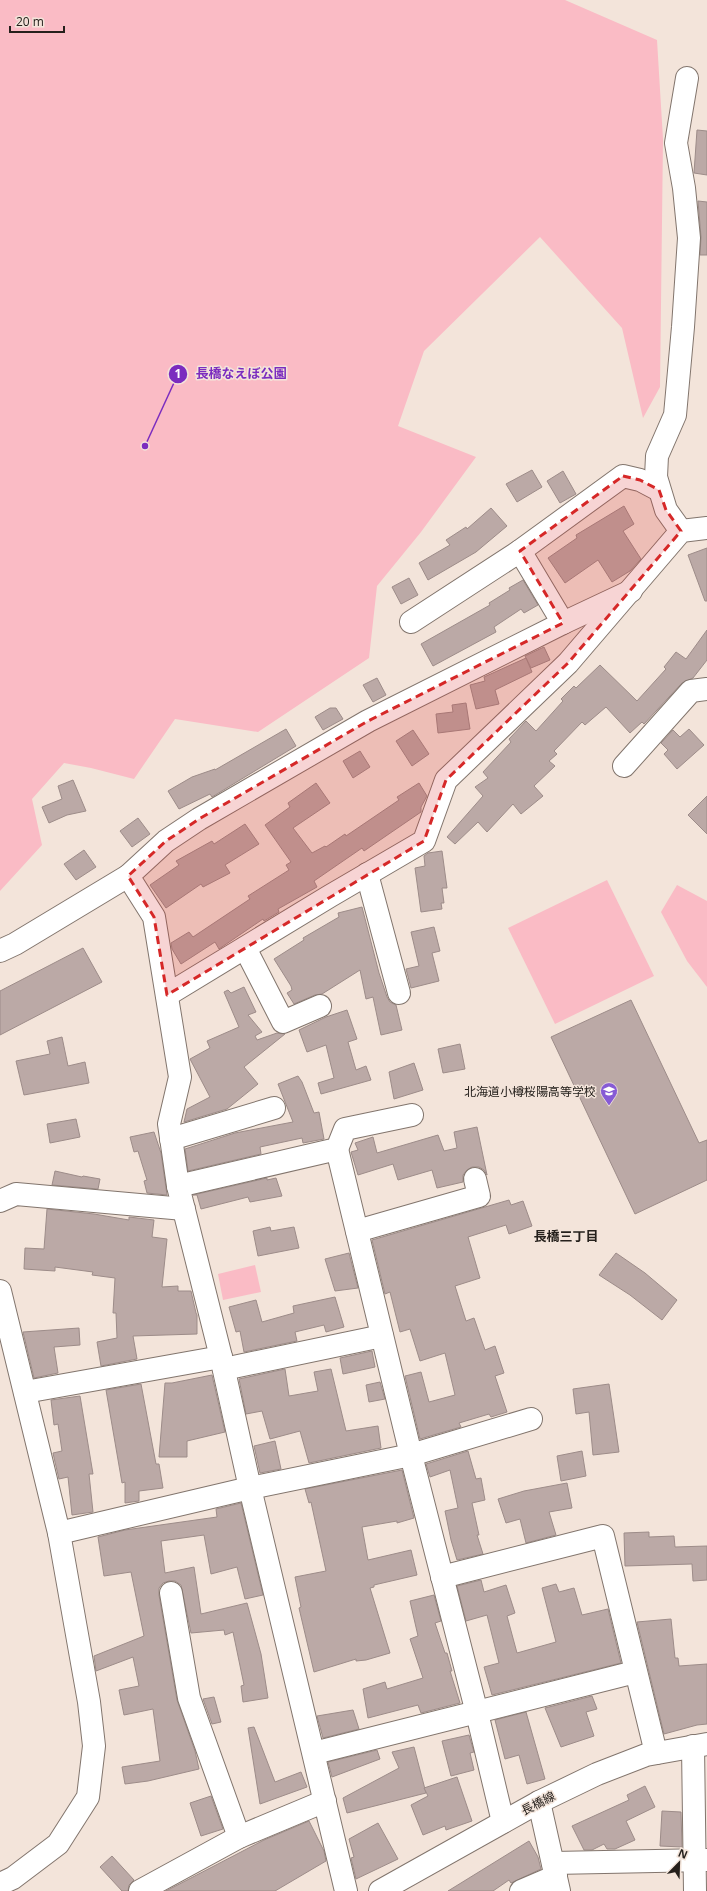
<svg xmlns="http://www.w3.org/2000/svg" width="707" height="1891" font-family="'Open Sans','Noto Sans JP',sans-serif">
  <rect width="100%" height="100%" fill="#f3e4da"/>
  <g fill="#fabbc5">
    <path d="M 0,0 L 565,0 L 657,40 L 663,139 L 660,387 L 643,418 L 622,328 L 540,237 L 424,351 L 398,426 L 476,457 L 421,532 L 377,586 L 369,658 L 258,732 L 175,719 L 134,779 L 91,768 L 64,763 L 32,799 L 42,845 L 0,891 Z"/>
    <path d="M 607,880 L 654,976 L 555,1024 L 508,928 Z"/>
    <path d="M 677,885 L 707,901 L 707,987 L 687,961 L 661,912 Z"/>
    <path d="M 255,1265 L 261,1292 L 223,1300 L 218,1274 Z"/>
  </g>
  <g fill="#bba9a6" stroke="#9d8c89">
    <path d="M 697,130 L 707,131 L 707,175 L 694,173 Z"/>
    <path d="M 698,201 L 707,202 L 707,255 L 700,255 L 701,237 Z"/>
    <path d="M 532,470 L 542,487 L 517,502 L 506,484 Z"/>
    <path d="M 563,471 L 576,494 L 560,503 L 547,481 Z"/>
    <path d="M 624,506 L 634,524 L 623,531 L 641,559 L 630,571 L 612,582 L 598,560 L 565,583 L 548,558 L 577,538 L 576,535 Z"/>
    <path d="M 491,508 L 507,526 L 476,552 L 428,580 L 419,563 L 450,545 L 446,540 L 466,527 L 467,529 Z"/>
    <path d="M 707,548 L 707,601 L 705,601 L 688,555 Z"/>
    <path d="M 409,578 L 418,595 L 401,604 L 392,587 Z"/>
    <path d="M 523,580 L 538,605 L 524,613 L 521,609 L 494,627 L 496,632 L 433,666 L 421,644 L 490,605 L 489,603 L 510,590 L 509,588 Z"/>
    <path d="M 707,630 L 707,660 L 693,678 L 682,683 L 644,724 L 642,722 L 630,733 L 606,707 L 585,725 L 582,722 L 554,751 L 557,754 L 549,761 L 555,766 L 534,786 L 543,796 L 521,814 L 513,804 L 487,832 L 478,822 L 455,844 L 447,837 L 483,796 L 475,787 L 488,778 L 483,772 L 511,742 L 509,739 L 526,721 L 536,731 L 563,701 L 561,699 L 574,686 L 576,688 L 600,665 L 637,701 L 666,669 L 664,667 L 676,652 L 686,659 Z"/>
    <path d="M 544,647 L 550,660 L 531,668 L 525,656 Z"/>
    <path d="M 526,658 L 532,672 L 495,690 L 499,704 L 476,709 L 470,685 L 485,681 L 484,677 Z"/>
    <path d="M 377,678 L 386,695 L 373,702 L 363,685 Z"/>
    <path d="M 466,703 L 470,729 L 438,733 L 436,714 L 453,712 L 452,705 Z"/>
    <path d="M 330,708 L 336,708 L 343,719 L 323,730 L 315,717 Z"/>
    <path d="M 286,729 L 296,746 L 212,797 L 210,794 L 179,809 L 168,791 L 192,777 L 215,769 L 215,770 Z"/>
    <path d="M 689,729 L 704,745 L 677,769 L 664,754 L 668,750 L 661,743 L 673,730 L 680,737 Z"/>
    <path d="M 413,730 L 429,754 L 412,766 L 396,741 Z"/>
    <path d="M 360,751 L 370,767 L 353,778 L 343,761 Z"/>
    <path d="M 73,780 L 86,811 L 67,815 L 49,823 L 42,807 L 62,799 L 58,786 Z"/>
    <path d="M 316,783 L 330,803 L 293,828 L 312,853 L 325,846 L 326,847 L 345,834 L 346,836 L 399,800 L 397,797 L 419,783 L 427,796 L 421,807 L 421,812 L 364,851 L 362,848 L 314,881 L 317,887 L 278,909 L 279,912 L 264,921 L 263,919 L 219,949 L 215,942 L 181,964 L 172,949 L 171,943 L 189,932 L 193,937 L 250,899 L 248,896 L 289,870 L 286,865 L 291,862 L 265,825 L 290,807 L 288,803 Z"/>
    <path d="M 707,796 L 707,834 L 688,815 Z"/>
    <path d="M 138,818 L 150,834 L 132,847 L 120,831 Z"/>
    <path d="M 245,824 L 259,844 L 225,865 L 230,873 L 203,887 L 201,884 L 166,908 L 150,885 L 179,865 L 176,861 L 212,841 L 214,844 Z"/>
    <path d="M 84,850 L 96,867 L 76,880 L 64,864 Z"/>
    <path d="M 442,851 L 447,888 L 442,888 L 444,903 L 441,903 L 442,909 L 421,912 L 415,868 L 425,866 L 424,856 L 428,853 Z"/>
    <path d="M 362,907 L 379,973 L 387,997 L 390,1002 L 396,1005 L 402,1030 L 381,1035 L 373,997 L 366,999 L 360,970 L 322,994 L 315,995 L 294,1004 L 287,993 L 292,990 L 291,986 L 274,959 L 304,940 L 303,938 L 339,917 L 338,913 Z"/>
    <path d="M 434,927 L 440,951 L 432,953 L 439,981 L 411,988 L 406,969 L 419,966 L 411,932 Z"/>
    <path d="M 83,948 L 102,982 L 0,1035 L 0,991 Z"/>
    <path d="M 244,987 L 256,1012 L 248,1015 L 262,1032 L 255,1036 L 257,1040 L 277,1033 L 285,1034 L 244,1067 L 258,1084 L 227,1109 L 184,1122 L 187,1109 L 210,1097 L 190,1059 L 210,1048 L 207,1041 L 239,1027 L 224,992 L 228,990 L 231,993 Z"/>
    <path d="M 631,1000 L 699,1143 L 707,1140 L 707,1180 L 635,1214 L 551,1037 Z"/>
    <path d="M 347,1010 L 357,1039 L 348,1042 L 356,1070 L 366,1066 L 371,1080 L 321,1094 L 318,1083 L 334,1078 L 326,1045 L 307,1052 L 299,1030 L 326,1017 Z"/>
    <path d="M 62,1037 L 68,1066 L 85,1062 L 89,1083 L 24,1095 L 16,1061 L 50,1054 L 47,1041 Z"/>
    <path d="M 460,1044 L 465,1069 L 443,1073 L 438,1049 Z"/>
    <path d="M 414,1063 L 423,1090 L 394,1099 L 389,1072 Z"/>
    <path d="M 298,1076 L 302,1082 L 314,1113 L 319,1112 L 324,1139 L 303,1143 L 302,1138 L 260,1147 L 261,1154 L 188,1171 L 185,1149 L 235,1133 L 293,1122 L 278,1084 Z"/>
    <path d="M 76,1119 L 80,1137 L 50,1143 L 47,1124 Z"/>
    <path d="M 477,1127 L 487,1175 L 484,1170 L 479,1167 L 472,1167 L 467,1170 L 463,1175 L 463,1182 L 437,1188 L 432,1170 L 398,1180 L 393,1164 L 358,1175 L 351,1152 L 358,1150 L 355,1143 L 373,1137 L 377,1153 L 438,1135 L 444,1151 L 457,1148 L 454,1132 Z"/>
    <path d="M 154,1132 L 161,1153 L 167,1195 L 147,1193 L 144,1181 L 147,1180 L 138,1151 L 134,1152 L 130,1137 Z"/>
    <path d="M 55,1171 L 82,1177 L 83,1176 L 100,1179 L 98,1189 L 52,1185 Z"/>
    <path d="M 267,1178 L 267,1180 L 276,1178 L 282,1196 L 250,1202 L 248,1197 L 201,1209 L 197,1195 L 193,1195 Z"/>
    <path d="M 509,1200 L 511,1205 L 523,1201 L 532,1226 L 509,1234 L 506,1225 L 468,1237 L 480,1278 L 455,1286 L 466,1321 L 474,1318 L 485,1350 L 495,1346 L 504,1373 L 495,1376 L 507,1412 L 491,1417 L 489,1414 L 459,1423 L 461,1427 L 420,1439 L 405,1376 L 421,1372 L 429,1402 L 455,1395 L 445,1353 L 420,1361 L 410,1329 L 400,1332 L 390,1292 L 385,1294 L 372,1240 Z"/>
    <path d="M 47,1209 L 94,1214 L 129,1220 L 129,1217 L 154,1220 L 152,1237 L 167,1239 L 162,1287 L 178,1286 L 178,1291 L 191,1291 L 196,1313 L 197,1315 L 197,1334 L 133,1336 L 137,1359 L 101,1366 L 97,1342 L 117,1338 L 116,1313 L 113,1313 L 115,1278 L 92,1275 L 93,1272 L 55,1267 L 55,1271 L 24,1269 L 25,1248 L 44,1249 Z"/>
    <path d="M 270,1227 L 271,1231 L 294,1227 L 299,1248 L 258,1256 L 253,1231 Z"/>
    <path d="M 349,1253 L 358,1288 L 335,1291 L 325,1259 Z"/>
    <path d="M 616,1253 L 645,1273 L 677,1300 L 662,1320 L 630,1295 L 599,1275 Z"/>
    <path d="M 335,1297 L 344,1327 L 326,1332 L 324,1325 L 295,1332 L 297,1341 L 244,1352 L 240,1331 L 236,1332 L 229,1307 L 256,1300 L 262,1322 L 294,1313 L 293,1306 Z"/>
    <path d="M 79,1328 L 80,1345 L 54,1347 L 58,1373 L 34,1378 L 23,1332 Z"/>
    <path d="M 372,1351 L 375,1367 L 343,1374 L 340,1358 Z"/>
    <path d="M 285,1369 L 289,1396 L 318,1391 L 314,1372 L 331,1369 L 346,1431 L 378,1426 L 381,1448 L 309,1463 L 300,1431 L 270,1439 L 262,1411 L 246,1414 L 239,1379 Z"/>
    <path d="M 212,1375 L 225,1432 L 187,1441 L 187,1457 L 159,1457 L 165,1383 L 172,1383 Z"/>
    <path d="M 380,1382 L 385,1399 L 369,1402 L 366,1385 Z"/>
    <path d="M 141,1384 L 156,1464 L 159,1464 L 163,1488 L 139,1491 L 139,1501 L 125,1503 L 125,1482 L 122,1483 L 106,1390 Z"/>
    <path d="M 609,1384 L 619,1452 L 593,1455 L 589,1412 L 576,1414 L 573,1389 Z"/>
    <path d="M 80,1396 L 93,1474 L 89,1474 L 93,1512 L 72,1515 L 68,1477 L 59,1479 L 55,1462 L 53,1453 L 62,1451 L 58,1424 L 54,1425 L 51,1400 Z"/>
    <path d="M 275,1441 L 281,1469 L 260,1473 L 254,1446 Z"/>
    <path d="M 468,1451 L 476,1479 L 481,1478 L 485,1500 L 472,1503 L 479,1535 L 477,1535 L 483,1554 L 457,1560 L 451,1540 L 445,1511 L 458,1508 L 450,1470 L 430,1477 L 426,1464 Z"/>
    <path d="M 582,1451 L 586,1476 L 561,1481 L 557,1456 Z"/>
    <path d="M 402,1470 L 414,1518 L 397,1523 L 397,1521 L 362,1527 L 368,1560 L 411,1550 L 417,1575 L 374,1585 L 374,1587 L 370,1588 L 390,1653 L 366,1660 L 356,1661 L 356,1659 L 314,1672 L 299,1608 L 301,1607 L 295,1577 L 326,1571 L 311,1502 L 309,1503 L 305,1489 Z"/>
    <path d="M 567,1483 L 572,1508 L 549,1512 L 556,1535 L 526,1543 L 520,1519 L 506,1523 L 498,1499 L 524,1491 Z"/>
    <path d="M 241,1503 L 263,1595 L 245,1599 L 237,1567 L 211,1574 L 204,1535 L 161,1541 L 165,1573 L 194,1567 L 201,1614 L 247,1603 L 261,1654 L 268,1698 L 243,1702 L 241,1686 L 244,1685 L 233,1632 L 225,1635 L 224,1630 L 191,1633 L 181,1585 L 175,1581 L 169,1581 L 163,1583 L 159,1588 L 159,1595 L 177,1700 L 195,1751 L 199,1769 L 148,1781 L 125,1784 L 122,1767 L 160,1761 L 153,1709 L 124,1715 L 119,1690 L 139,1686 L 133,1657 L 96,1671 L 94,1656 L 144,1636 L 131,1572 L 104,1576 L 98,1537 L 125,1530 L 217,1517 L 216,1509 Z"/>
    <path d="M 649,1532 L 649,1537 L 674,1536 L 675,1547 L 707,1546 L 707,1580 L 693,1581 L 692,1564 L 625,1566 L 624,1533 Z"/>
    <path d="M 481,1580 L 484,1592 L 506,1585 L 515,1613 L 507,1616 L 517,1653 L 556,1642 L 542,1588 L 556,1584 L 559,1592 L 574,1588 L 582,1615 L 608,1609 L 621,1663 L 492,1695 L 484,1667 L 499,1663 L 487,1615 L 466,1621 L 457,1586 Z"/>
    <path d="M 434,1595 L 441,1621 L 435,1623 L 445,1653 L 447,1653 L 452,1671 L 450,1671 L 460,1703 L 421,1713 L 418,1705 L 368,1718 L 363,1689 L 385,1682 L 387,1689 L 423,1678 L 410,1639 L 418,1636 L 410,1601 Z"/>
    <path d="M 671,1619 L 675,1658 L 678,1658 L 679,1666 L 707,1664 L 707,1724 L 697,1725 L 664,1734 L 637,1622 Z"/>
    <path d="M 592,1696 L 597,1709 L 586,1712 L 594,1736 L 561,1747 L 545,1708 Z"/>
    <path d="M 214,1697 L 221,1722 L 212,1724 L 203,1699 Z"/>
    <path d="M 353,1710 L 359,1729 L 323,1738 L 317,1716 Z"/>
    <path d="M 526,1712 L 545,1779 L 527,1784 L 519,1755 L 505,1759 L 495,1720 Z"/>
    <path d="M 254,1727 L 275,1782 L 301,1772 L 307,1787 L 260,1804 L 248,1728 Z"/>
    <path d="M 469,1735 L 474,1752 L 470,1753 L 474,1770 L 451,1776 L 442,1741 Z"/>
    <path d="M 414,1747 L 426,1793 L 347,1813 L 343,1798 L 399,1768 L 392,1752 Z"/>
    <path d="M 377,1750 L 380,1759 L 332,1777 L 328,1762 Z"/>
    <path d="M 457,1777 L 472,1821 L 446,1830 L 445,1826 L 423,1835 L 411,1805 L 428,1796 L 424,1788 Z"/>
    <path d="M 645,1786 L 655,1807 L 626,1821 L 635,1840 L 615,1849 L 607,1849 L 604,1844 L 592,1850 L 584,1850 L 572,1826 L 629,1800 L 627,1795 Z"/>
    <path d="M 211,1796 L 223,1829 L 201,1836 L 190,1803 Z"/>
    <path d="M 662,1811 L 681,1812 L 682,1847 L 660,1846 Z"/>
    <path d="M 309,1821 L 324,1851 L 326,1861 L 275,1891 L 166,1891 L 264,1840 Z"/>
    <path d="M 378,1823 L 398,1859 L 356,1879 L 351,1858 L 354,1857 L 349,1839 Z"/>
    <path d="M 529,1841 L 538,1857 L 541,1869 L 511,1883 L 509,1880 L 493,1891 L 448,1891 Z"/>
    <path d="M 112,1856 L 134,1880 L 129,1885 L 128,1891 L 122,1891 L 100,1867 Z"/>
  </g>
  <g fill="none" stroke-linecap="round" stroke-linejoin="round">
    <g stroke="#82756d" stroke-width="24">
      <g id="minor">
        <path d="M 681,531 L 666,510 L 656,477 L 657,456 L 675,415 L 683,327 L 689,238 L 684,188 L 676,143 L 687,78"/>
        <path d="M 520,551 L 623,476 L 640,480 L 659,490"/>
        <path d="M 411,622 L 520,551 L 563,623"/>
        <path d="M 624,766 L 691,691 L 707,689"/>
        <path d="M 367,874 L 399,993"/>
        <path d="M 245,948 L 283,1022 L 320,1006"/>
        <path d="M 0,951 L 15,944 L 128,876"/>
        <path d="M 167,995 L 330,896 L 424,841 L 446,780 L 568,663 L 681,531 L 707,528"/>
        <path d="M 171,1139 L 274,1108"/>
        <path d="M 337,1149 L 411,1455 L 477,1713 L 503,1822"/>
        <path d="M 178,1186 L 337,1149 L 345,1129 L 412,1115"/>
        <path d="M 0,1201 L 16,1194 L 184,1209"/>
        <path d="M 357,1231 L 479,1196 L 475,1179"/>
        <path d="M 0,1291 L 59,1533 L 89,1702 L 94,1746 L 88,1797 L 58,1844 L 13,1878 L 0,1884"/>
        <path d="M 224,1369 L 382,1336"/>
        <path d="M 25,1392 L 221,1357"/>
        <path d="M 59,1533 L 250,1488 L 411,1455 L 531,1419"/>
        <path d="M 442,1577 L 603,1536 L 656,1753"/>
        <path d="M 171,1593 L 189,1698 L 239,1837"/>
        <path d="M 693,1746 L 695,1891"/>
        <path d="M 314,1753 L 635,1672"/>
        <path d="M 539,1802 L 559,1891"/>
        <path d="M 553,1863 L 707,1860"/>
        <path d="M 140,1891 L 239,1837 L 325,1801"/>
        <path d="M 346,1891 L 250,1488 L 221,1357 L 178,1186 L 169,1124 L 180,1077 L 154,917 L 128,876 L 166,841 L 199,819 L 368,721 L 563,623 L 631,591"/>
        <path d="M 380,1891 L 539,1802 L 597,1774 L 646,1755 L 707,1744"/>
        <path d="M 521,1891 L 556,1876"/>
      </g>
    </g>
    <use href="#minor" stroke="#fff" stroke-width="22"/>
  </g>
  <path fill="#d62828" fill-opacity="0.2" stroke="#d62828" stroke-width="3" stroke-dasharray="8 5" stroke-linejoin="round" d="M 623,476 L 640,480 L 659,490 L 666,510 L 681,531 L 568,663 L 446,780 L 424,841 L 167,995 L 154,917 L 128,876 L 166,841 L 199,819 L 368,721 L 563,623 L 520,551 Z"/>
  <defs>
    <g id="school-pin" transform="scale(0.9)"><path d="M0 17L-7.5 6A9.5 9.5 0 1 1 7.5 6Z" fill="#865bd5" stroke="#f3e4da"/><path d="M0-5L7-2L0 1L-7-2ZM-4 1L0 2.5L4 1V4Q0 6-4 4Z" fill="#fff"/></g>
  </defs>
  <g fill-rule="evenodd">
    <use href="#school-pin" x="609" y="1091"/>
  </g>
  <g text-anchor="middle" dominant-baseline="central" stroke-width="3" stroke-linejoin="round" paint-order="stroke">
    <g font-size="12" fill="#25201c" stroke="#f3e4da" text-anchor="end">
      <text x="596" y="1091">北海道小樽桜陽高等学校</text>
    </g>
    <g font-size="12" fill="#25201c" stroke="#f3e4da">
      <text transform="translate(538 1803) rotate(-27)">長橋線</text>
    </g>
    <g font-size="13" font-weight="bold" fill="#25201c" stroke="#f3e4da">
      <text x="566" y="1236">長橋三丁目</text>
    </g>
  </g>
  <path fill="none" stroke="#7b2cbf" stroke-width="1.5" d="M145 446L178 374"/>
  <g fill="#7b2cbf" stroke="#f3e4da" stroke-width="1.5">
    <circle cx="145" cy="446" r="4"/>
    <circle cx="178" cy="374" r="10"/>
  </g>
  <g font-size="12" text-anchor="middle" font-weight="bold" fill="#fff">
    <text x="178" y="378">1</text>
  </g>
  <g font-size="13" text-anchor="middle" font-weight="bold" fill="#7b2cbf" stroke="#f3e4da" stroke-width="3" stroke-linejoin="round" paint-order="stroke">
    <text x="241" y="378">長橋なえぼ公園</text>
  </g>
  <g transform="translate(679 1863) rotate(23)" stroke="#f3e4da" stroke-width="3" paint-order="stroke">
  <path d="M0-3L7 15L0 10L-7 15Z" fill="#25201c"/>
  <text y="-6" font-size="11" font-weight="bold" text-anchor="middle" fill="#25201c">N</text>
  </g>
  <path d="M10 26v6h54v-6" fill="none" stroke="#25201c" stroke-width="2"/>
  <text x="16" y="26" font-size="12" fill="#25201c" stroke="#f3e4da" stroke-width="3" paint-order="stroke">20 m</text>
</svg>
